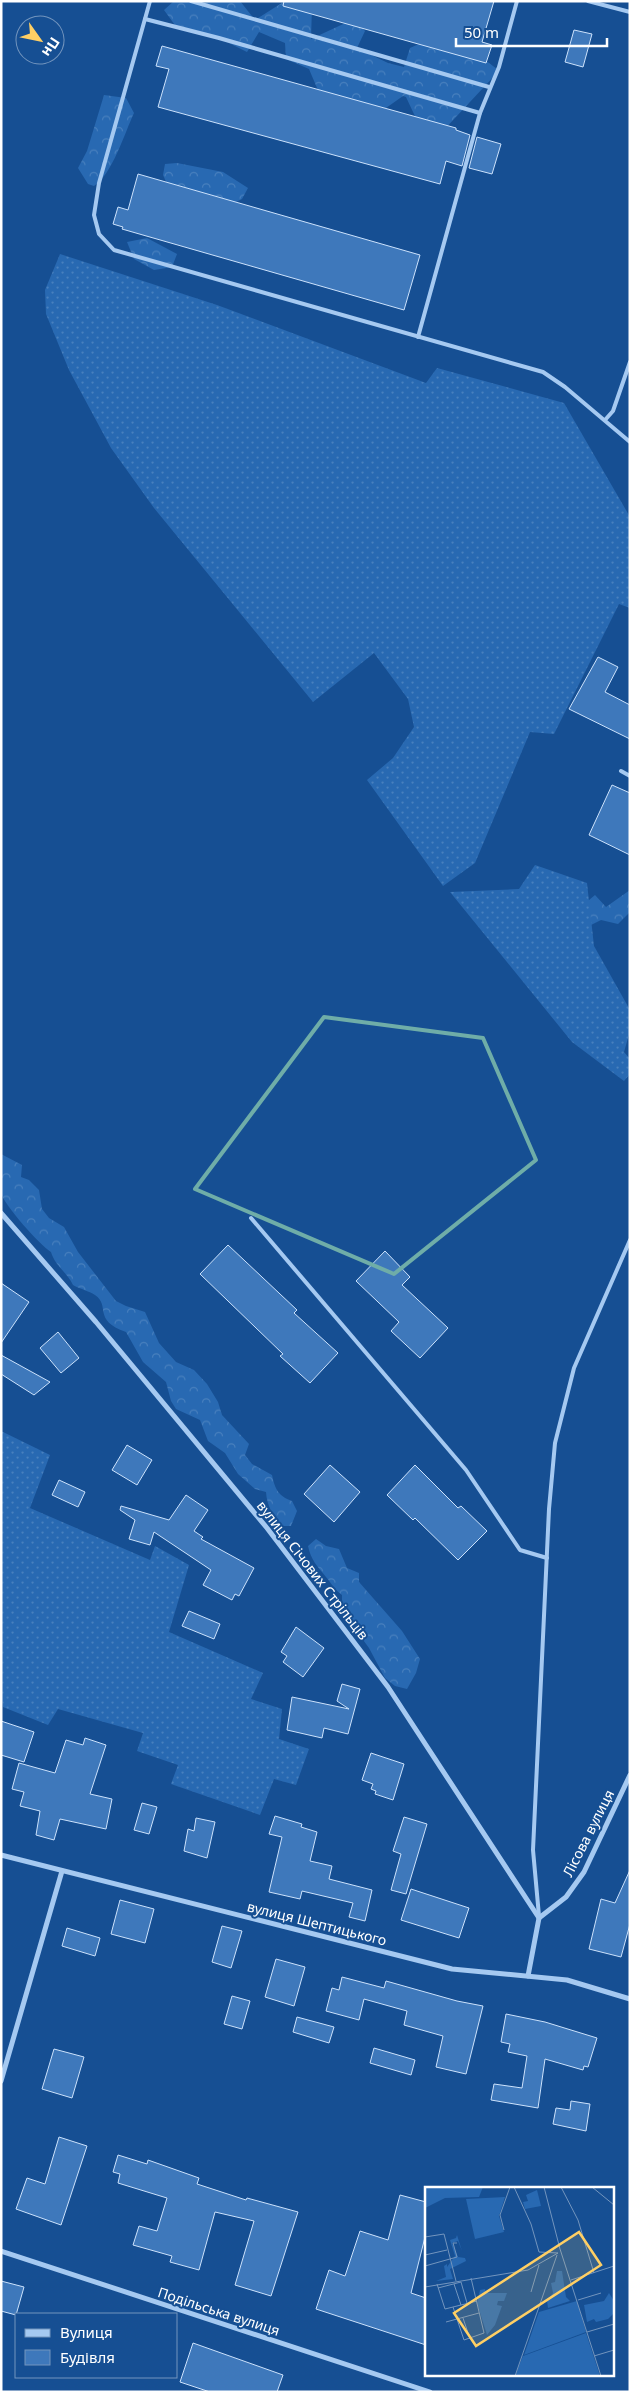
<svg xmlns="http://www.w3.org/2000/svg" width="631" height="2393" font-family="'Noto Sans',sans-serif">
  <defs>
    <pattern id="forest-crowns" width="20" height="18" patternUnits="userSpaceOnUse" patternTransform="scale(1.25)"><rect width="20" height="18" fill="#2869b2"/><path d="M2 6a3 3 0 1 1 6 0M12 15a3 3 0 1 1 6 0" fill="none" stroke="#4880be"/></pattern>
    <pattern id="garden-dots" width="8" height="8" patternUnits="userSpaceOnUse" patternTransform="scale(1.25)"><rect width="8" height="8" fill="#2869b2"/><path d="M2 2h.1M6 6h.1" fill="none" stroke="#4880be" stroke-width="1.8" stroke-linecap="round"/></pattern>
  </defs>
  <rect width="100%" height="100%" fill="#164f93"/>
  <g fill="url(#forest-crowns)">
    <path d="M 174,1 L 240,1 L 255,20 L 285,1 L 312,6 L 311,39 L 354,19 L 365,31 L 357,48 L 388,63 L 404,67 L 410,48 L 430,39 L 446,52 L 469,48 L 497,69 L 497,73 L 441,133 L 421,129 L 406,97 L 403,96 L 366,122 L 320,95 L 309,69 L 286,59 L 285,43 L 259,32 L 247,52 L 219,38 L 177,28 L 164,10 Z"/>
    <path d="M 104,95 L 126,98 L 134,113 C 125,132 112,175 94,186 L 88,184 L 78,168 L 87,151 Z"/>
    <path d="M 177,163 L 223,172 L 248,188 L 242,199 L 226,207 L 168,186 L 163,175 L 165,164 Z"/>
    <path d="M 147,238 L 177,254 L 172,267 L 154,270 L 134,259 L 127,242 Z"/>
    <path d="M 630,890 L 630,912 L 618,924 L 601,920 L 585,928 L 582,906 L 595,895 L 606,907 Z"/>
    <path d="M 1,1154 L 22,1165 L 21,1177 L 29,1180 L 39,1190 L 42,1209 L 49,1218 L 64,1227 L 78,1252 L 116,1301 L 126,1306 L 145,1312 L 159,1343 L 176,1362 L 194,1370 L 207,1384 L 218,1402 L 222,1415 L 249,1444 L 245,1455 L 252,1464 L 272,1475 C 275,1489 278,1496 292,1501 L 297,1511 L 291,1526 L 282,1526 C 273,1515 267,1507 266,1492 L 255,1489 L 238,1474 L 225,1453 L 208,1441 L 200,1420 L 176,1409 L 171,1401 L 166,1382 L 143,1362 L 126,1332 C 92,1320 111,1306 95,1295 C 89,1291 80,1289 73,1285 C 67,1272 55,1266 51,1252 C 40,1245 4,1205 1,1193 C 0,1181 1,1166 1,1154 Z"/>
    <path d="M 316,1539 L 326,1546 L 339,1549 L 347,1568 L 359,1573 L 359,1582 L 402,1631 L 420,1659 L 416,1673 L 407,1689 L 395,1686 L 385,1678 L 369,1648 L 345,1615 L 342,1604 L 342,1595 C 334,1589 332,1584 326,1577 C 317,1566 311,1560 308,1546 Z"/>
  </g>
  <g fill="url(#garden-dots)">
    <path d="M 60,254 L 217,305 L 426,383 L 437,368 L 564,403 L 630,517 L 630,608 L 619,604 L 554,734 L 530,732 L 475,863 L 443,886 L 367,780 L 393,758 L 414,727 L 408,699 L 374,653 L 313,702 L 154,508 L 111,448 L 69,370 L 46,314 L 45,290 Z"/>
    <path d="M 535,865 L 587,883 L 594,946 L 630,1010 L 630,1031 L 624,1052 L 630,1059 L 630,1074 L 624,1081 L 572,1042 L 450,892 L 519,889 Z"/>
    <path d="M 1,1431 L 50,1455 L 30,1508 L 150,1560 L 155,1546 L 189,1565 L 169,1632 L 263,1673 L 251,1699 L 282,1709 L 279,1739 L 309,1749 L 296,1785 L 274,1779 L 260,1815 L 171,1784 L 178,1765 L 137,1751 L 143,1733 L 58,1709 L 48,1725 L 3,1707 L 1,1692 Z"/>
  </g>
  <g fill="#3e78bb" stroke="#cce2fc">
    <path d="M 284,1 L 494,1 L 482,42 L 492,45 L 486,63 L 283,6 Z"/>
    <path d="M 574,30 L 592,34 L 583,67 L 565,62 Z"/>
    <path d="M 162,46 L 456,128 L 456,130 L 470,135 L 462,166 L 446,161 L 440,184 L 158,107 L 169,69 L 156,66 Z"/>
    <path d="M 477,137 L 501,144 L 492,174 L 469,168 Z"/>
    <path d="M 138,174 L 420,255 L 404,310 L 122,229 L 123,227 L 113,224 L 118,207 L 128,210 Z"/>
    <path d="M 598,657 L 618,667 L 605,692 L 630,705 L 630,739 L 569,709 Z"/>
    <path d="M 612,785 L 630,793 L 630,855 L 589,835 Z"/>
    <path d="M 228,1245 L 297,1310 L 294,1313 L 338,1353 L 310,1383 L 280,1356 L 283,1354 L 200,1274 Z"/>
    <path d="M 385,1251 L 410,1277 L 402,1285 L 448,1328 L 420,1358 L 391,1331 L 399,1322 L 356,1281 Z"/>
    <path d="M 1,1283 L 29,1302 L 1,1343 Z"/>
    <path d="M 58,1332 L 79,1358 L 61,1373 L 40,1348 Z"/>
    <path d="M 1,1355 L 50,1382 L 34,1395 L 1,1374 Z"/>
    <path d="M 127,1445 L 152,1460 L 137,1485 L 112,1470 Z"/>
    <path d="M 330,1465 L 360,1492 L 334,1522 L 304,1494 Z"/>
    <path d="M 415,1465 L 458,1508 L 461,1506 L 487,1531 L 458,1560 L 415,1518 L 413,1520 L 387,1495 Z"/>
    <path d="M 59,1480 L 85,1492 L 78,1507 L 52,1495 Z"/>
    <path d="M 186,1495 L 208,1510 L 194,1531 L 203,1537 L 201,1539 L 254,1568 L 239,1596 L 235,1594 L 232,1600 L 203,1585 L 211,1570 L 154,1532 L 150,1545 L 129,1539 L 135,1520 L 120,1510 L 121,1506 L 169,1520 Z"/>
    <path d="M 189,1611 L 220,1624 L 214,1639 L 182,1626 Z"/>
    <path d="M 296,1627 L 324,1648 L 303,1677 L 283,1662 L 287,1656 L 281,1652 Z"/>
    <path d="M 342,1684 L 360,1689 L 348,1734 L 324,1728 L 322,1738 L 287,1730 L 292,1697 L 349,1709 L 337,1701 Z"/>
    <path d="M 1,1721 L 34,1732 L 24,1762 L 1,1755 Z"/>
    <path d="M 85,1738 L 106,1745 L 90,1794 L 112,1799 L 106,1829 L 60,1819 L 54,1840 L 36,1835 L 40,1811 L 20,1806 L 24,1792 L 12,1789 L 19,1763 L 55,1773 L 66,1740 L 83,1745 Z"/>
    <path d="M 371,1753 L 404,1764 L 393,1800 L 375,1794 L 376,1791 L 371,1789 L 373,1784 L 362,1780 Z"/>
    <path d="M 142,1803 L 157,1807 L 149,1834 L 134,1830 Z"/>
    <path d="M 275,1816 L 302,1824 L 301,1827 L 317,1832 L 310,1861 L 332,1866 L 329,1879 L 372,1890 L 365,1921 L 349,1917 L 353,1903 L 302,1891 L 300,1899 L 269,1892 L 282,1837 L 269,1834 Z"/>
    <path d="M 404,1817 L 427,1824 L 406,1894 L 391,1890 L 401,1854 L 393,1851 Z"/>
    <path d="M 196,1818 L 215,1822 L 207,1858 L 184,1851 L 188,1829 L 194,1831 Z"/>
    <path d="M 630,1870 L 630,1924 L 621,1957 L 589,1949 L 601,1899 L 615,1903 Z"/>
    <path d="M 411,1889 L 469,1908 L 459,1938 L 401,1920 Z"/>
    <path d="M 120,1900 L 154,1909 L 145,1943 L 111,1934 Z"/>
    <path d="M 222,1926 L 242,1931 L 231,1968 L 212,1962 Z"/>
    <path d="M 67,1928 L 100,1938 L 95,1956 L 62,1946 Z"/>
    <path d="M 276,1959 L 305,1967 L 294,2006 L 265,1997 Z"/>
    <path d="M 342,1977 L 384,1988 L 386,1981 L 457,2001 L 483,2006 L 466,2074 L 436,2067 L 443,2036 L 404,2025 L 407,2011 L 364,1999 L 359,2020 L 326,2011 L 332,1988 L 339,1990 Z"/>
    <path d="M 232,1996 L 250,2001 L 242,2029 L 224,2024 Z"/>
    <path d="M 506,2014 L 545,2022 L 597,2038 L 588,2067 L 584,2066 L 583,2070 L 545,2059 L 538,2108 L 491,2100 L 494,2084 L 522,2088 L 527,2056 L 508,2052 L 510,2044 L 501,2042 Z"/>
    <path d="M 297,2017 L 334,2027 L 329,2043 L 293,2032 Z"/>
    <path d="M 374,2048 L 415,2060 L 411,2075 L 370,2063 Z"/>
    <path d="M 54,2049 L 84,2057 L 72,2098 L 42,2089 Z"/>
    <path d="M 571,2101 L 590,2104 L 586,2131 L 553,2124 L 556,2108 L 570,2110 Z"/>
    <path d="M 59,2137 L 87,2146 L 61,2225 L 16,2209 L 27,2178 L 45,2184 Z"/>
    <path d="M 118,2155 L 147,2164 L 148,2160 L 199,2178 L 197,2184 L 246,2200 L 247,2198 L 298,2212 L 271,2296 L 235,2285 L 254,2221 L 215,2212 L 199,2270 L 170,2262 L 172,2256 L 133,2245 L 139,2226 L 157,2231 L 167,2198 L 118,2183 L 120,2174 L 113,2172 Z"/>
    <path d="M 400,2195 L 426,2202 L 426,2233 L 411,2293 L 426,2298 L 426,2345 L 316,2309 L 329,2270 L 345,2276 L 360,2231 L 388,2240 Z"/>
    <path d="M 1,2281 L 24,2287 L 16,2315 L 1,2311 Z"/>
    <path d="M 193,2343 L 283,2375 L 277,2392 L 210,2392 L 180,2382 Z"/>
  </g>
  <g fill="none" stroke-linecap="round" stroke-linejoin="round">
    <g stroke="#a5c9f1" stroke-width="4">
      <path d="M 150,1 L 99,183 L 94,215 L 99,234 L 114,250 L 543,372 L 565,387 L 630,442"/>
      <path d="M 191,1 L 489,87"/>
      <path d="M 588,1 L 630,12"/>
      <path d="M 145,19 L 219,38 L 480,113"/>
      <path d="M 418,337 L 480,113 L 499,67 L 517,1"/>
      <path d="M 605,420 L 613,411 L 630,362"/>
      <path d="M 621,771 L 630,776"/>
      <path d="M 251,1218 L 466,1470 L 520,1550 L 547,1558"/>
      <path d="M 539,1916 L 533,1850 L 549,1509 L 555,1443 L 574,1368 L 630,1240"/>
    </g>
    <g stroke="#a5c9f1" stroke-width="5">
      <path d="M 1,1213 L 96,1322 L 267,1528 L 388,1687 L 539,1918 L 528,1976"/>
      <path d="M 1,1855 L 452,1969 L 567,1980 L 630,1999"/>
      <path d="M 539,1918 L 566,1897 L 584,1872 L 630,1775"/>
      <path d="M 1,2081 L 62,1871"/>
      <path d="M 1,2251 L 430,2392"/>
    </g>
  </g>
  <path fill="none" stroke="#6fada8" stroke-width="4" stroke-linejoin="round" d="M 324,1017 L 483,1038 L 536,1160 L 394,1274 L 195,1189 Z"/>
  <g text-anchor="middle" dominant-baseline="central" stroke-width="4" stroke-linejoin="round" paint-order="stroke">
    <g font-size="14" fill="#fff" stroke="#164f93">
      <text transform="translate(313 1570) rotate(52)">вулиця Січових Стрільців</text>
      <text transform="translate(588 1833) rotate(-63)">Лісова вулиця</text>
      <text transform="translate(317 1923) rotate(14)">вулиця Шептицького</text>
      <text transform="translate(219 2311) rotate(18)">Подільська вулиця</text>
    </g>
  </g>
  <g transform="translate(425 2187)">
    <rect width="189" height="189" fill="#164f93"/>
    <path d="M 0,0 L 58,0 L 54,10 L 20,11 L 0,21 ZM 32,48 L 37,64 L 33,54 L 27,56 L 33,70 L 40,71 L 41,74 L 25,82 L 28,92 L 11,94 L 21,90 L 19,79 L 22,77 L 22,80 L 30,69 L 25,53 L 31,51 Z" fill="#2869b2"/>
    <path d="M 80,10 L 74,29 L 79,45 L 50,52 L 41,12 Z" fill="#2869b2"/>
    <path d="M 112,3 L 116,19 L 100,22 L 98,15 L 103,14 L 101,8 ZM 132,84 L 137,84 L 141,110 L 145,114 L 123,121 L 122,114 L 128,106 L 126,96 L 130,95 ZM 60,102 L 61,106 L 82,106 L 79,114 L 73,114 L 72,118 L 77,119 L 70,138 L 62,148 L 52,116 L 55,103 ZM 184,106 L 189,114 L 189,126 L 183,132 L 171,135 L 169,132 L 162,135 L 159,118 L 179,114 ZM 152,114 L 161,145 L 99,168 L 114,125 ZM 161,146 L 175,189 L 90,189 L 98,169 Z" fill="#2869b2"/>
    <path fill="none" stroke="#7395be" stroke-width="1" d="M 89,0 L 106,37 L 114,65 L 133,66M 119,0 L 135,62 L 176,189M 136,0 L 153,33 L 169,86M 167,0 L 189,18M 79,43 L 75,28 L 85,0M 0,50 L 19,47 L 31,94M 0,68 L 22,63M 0,79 L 32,70 L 28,56 L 32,56M 146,93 L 189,79M 12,97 L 20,122 L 52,114M 29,97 L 36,118M 0,100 L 103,83 L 133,66M 13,101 L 36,95 L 42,116M 106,105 L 114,78M 153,113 L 176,106M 28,120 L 39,153 L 59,146 L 46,91M 38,131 L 45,152M 21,135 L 54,126M 162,145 L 189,137M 169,169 L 189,163M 90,189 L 132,68"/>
    <path fill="#ffcf64" fill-opacity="0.15" stroke="#ffcf64" stroke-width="2.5" d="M 154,45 L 176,78 L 51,159 L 29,126 Z"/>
    <rect width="189" height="189" fill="none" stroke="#fff" stroke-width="2.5"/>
  </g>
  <rect width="631" height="2393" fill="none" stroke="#ffffff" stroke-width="5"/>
  <rect x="15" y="2313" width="162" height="65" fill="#164f93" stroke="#7395be"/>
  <rect x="25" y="2329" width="25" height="8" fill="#a5c9f1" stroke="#7395be"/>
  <text x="60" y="2338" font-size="15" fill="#ffffff">Вулиця</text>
  <rect x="25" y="2350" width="25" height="15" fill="#3e78bb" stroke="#7395be"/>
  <text x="60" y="2363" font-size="15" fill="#ffffff">Будівля</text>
  <g transform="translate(40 40) rotate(123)"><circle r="24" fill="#164f93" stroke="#7395be"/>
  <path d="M0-4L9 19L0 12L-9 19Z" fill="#ffcf64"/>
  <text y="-8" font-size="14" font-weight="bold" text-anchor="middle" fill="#ffffff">Пн</text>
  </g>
  <path d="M456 38v8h151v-8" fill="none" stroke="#ffffff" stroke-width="2.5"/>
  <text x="464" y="38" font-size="15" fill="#ffffff" stroke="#164f93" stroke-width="4" paint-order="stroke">50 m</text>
</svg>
